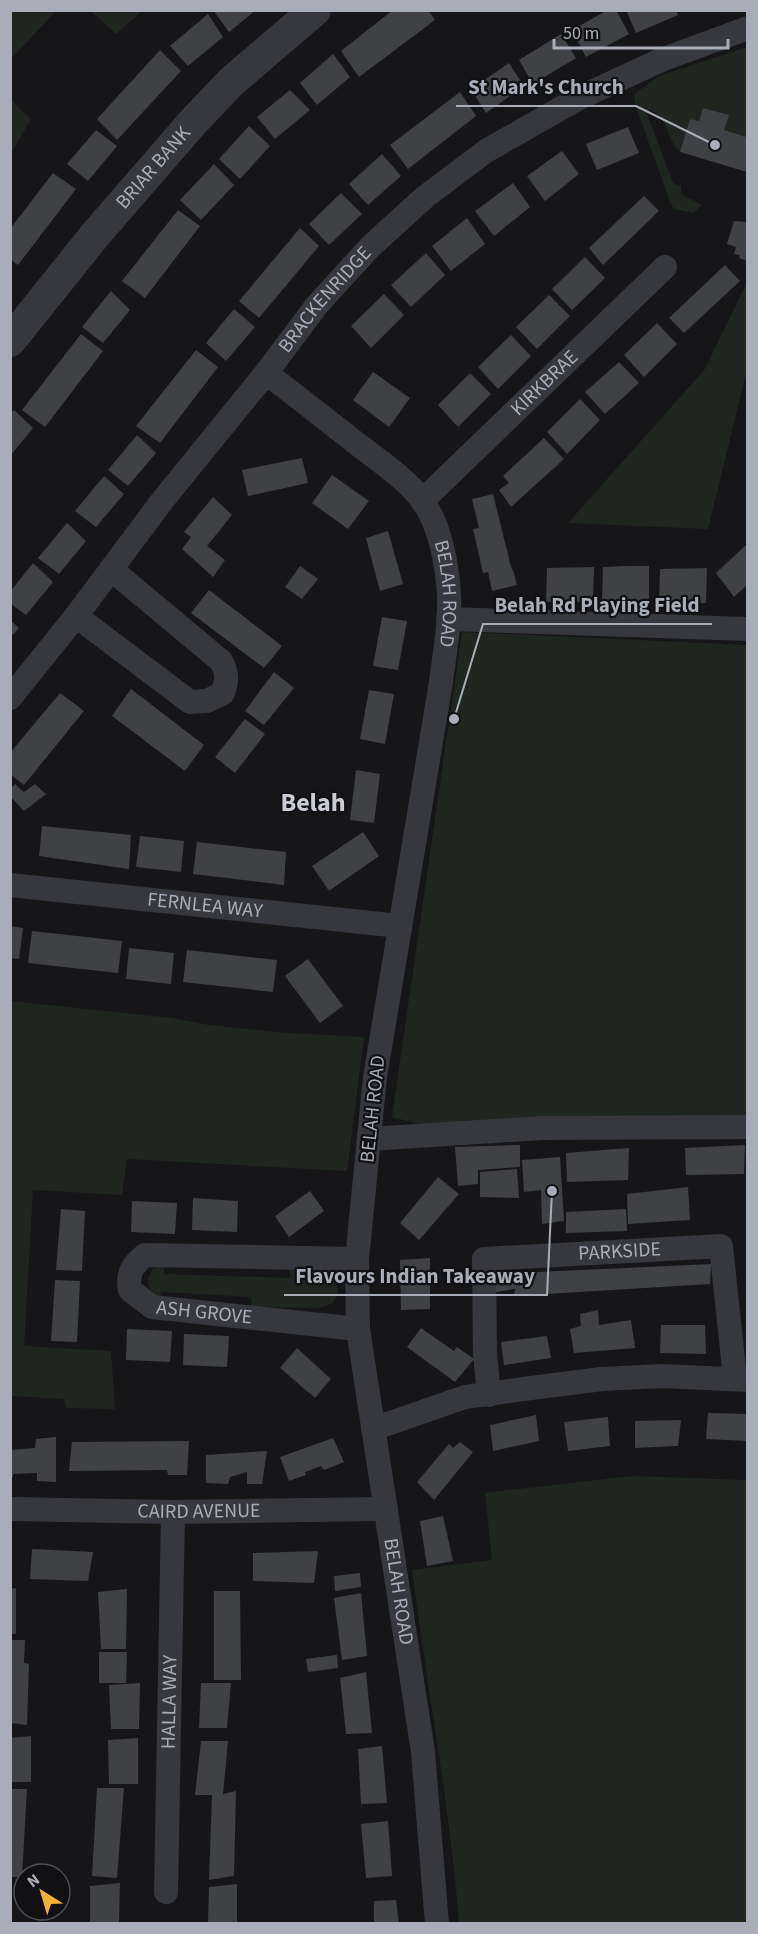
<svg xmlns="http://www.w3.org/2000/svg" width="758" height="1934" font-family="'Source Sans 3',sans-serif">
  <rect width="100%" height="100%" fill="#161618"/>
  <g fill="#1e261f">
    <path d="M 10,11 L 56,11 L 11,59 L 10,59 Z"/>
    <path d="M 91,11 L 142,11 L 116,34 Z"/>
    <path d="M 747,47 L 747,137 L 724,130 L 728,115 L 703,108 L 699,121 L 690,119 L 680,152 C 666,138 671,125 652,109 L 647,113 L 673,183 L 681,186 L 681,194 L 702,205 L 693,213 L 674,209 L 670,202 L 636,107 L 634,94 L 659,76 Z"/>
    <path d="M 11,100 L 31,119 L 11,154 Z"/>
    <path d="M 747,282 L 747,370 L 708,529 L 568,523 L 705,369 Z"/>
    <path d="M 462,632 L 747,645 L 747,1120 L 426,1126 L 392,1117 Z"/>
    <path d="M 11,1001 L 172,1018 L 209,1025 L 275,1032 L 364,1037 L 347,1171 L 127,1159 L 122,1195 L 33,1190 L 24,1346 L 111,1351 L 115,1409 L 66,1408 L 64,1399 L 11,1396 Z"/>
    <path d="M 164,1265 L 164,1274 L 290,1278 L 290,1269 L 323,1270 L 335,1278 L 338,1292 L 333,1303 L 319,1308 L 252,1307 L 251,1297 L 161,1292 L 160,1300 L 149,1288 L 148,1278 L 153,1269 Z"/>
    <path d="M 632,1476 L 747,1480 L 747,1923 L 459,1923 C 450,1805 427,1688 412,1570 L 492,1560 L 485,1493 Z"/>
  </g>
  <g fill="#404145">
    <path d="M 213,10 L 256,10 L 229,32 Z"/>
    <path d="M 393,10 L 428,10 L 435,20 L 359,77 L 341,51 Z"/>
    <path d="M 608,10 L 616,10 L 629,34 L 586,57 L 572,30 Z"/>
    <path d="M 626,10 L 676,10 L 678,15 L 636,33 Z"/>
    <path d="M 208,14 L 223,37 L 188,66 L 170,46 Z"/>
    <path d="M 561,34 L 576,58 L 533,84 L 519,60 Z"/>
    <path d="M 160,50 L 181,71 L 117,140 L 97,119 Z"/>
    <path d="M 333,54 L 350,77 L 317,105 L 300,83 Z"/>
    <path d="M 509,63 L 524,86 L 486,113 L 471,89 Z"/>
    <path d="M 290,90 L 310,110 L 275,139 L 257,117 Z"/>
    <path d="M 460,92 L 476,116 L 408,169 L 390,145 Z"/>
    <path d="M 703,108 L 729,115 L 724,130 L 747,137 L 747,172 L 680,152 L 690,119 L 699,121 Z"/>
    <path d="M 249,126 L 270,146 L 240,179 L 219,159 Z"/>
    <path d="M 628,127 L 639,153 L 597,170 L 586,144 Z"/>
    <path d="M 96,130 L 117,146 L 88,181 L 67,164 Z"/>
    <path d="M 562,151 L 579,174 L 545,201 L 527,176 Z"/>
    <path d="M 382,154 L 401,176 L 368,205 L 349,184 Z"/>
    <path d="M 214,164 L 234,185 L 201,220 L 180,200 Z"/>
    <path d="M 53,173 L 76,189 L 18,265 L 10,259 L 10,229 Z"/>
    <path d="M 513,183 L 530,207 L 494,236 L 475,211 Z"/>
    <path d="M 341,193 L 362,214 L 329,245 L 309,224 Z"/>
    <path d="M 644,196 L 659,211 L 603,265 L 589,248 Z"/>
    <path d="M 178,210 L 200,226 L 145,298 L 122,281 Z"/>
    <path d="M 467,218 L 485,244 L 451,271 L 432,246 Z"/>
    <path d="M 734,221 L 747,222 L 747,261 L 739,258 L 740,255 L 734,254 L 736,247 L 727,244 Z"/>
    <path d="M 300,228 L 319,246 L 259,318 L 239,301 Z"/>
    <path d="M 426,253 L 445,275 L 411,307 L 391,285 Z"/>
    <path d="M 585,257 L 605,278 L 572,310 L 552,289 Z"/>
    <path d="M 725,265 L 740,281 L 684,333 L 669,318 Z"/>
    <path d="M 111,291 L 130,310 L 103,343 L 82,327 Z"/>
    <path d="M 384,294 L 404,315 L 371,348 L 351,326 Z"/>
    <path d="M 549,295 L 570,316 L 537,349 L 516,327 Z"/>
    <path d="M 234,309 L 255,327 L 226,361 L 206,343 Z"/>
    <path d="M 657,323 L 677,344 L 644,377 L 624,355 Z"/>
    <path d="M 81,334 L 103,351 L 45,427 L 22,410 Z"/>
    <path d="M 511,335 L 531,356 L 498,389 L 478,367 Z"/>
    <path d="M 196,350 L 218,367 L 160,443 L 136,426 Z"/>
    <path d="M 619,362 L 639,383 L 605,414 L 585,392 Z"/>
    <path d="M 373,372 L 410,398 L 389,427 L 353,400 Z"/>
    <path d="M 470,373 L 491,394 L 458,427 L 438,405 Z"/>
    <path d="M 580,399 L 600,420 L 567,454 L 547,432 Z"/>
    <path d="M 14,410 L 33,428 L 10,456 L 10,414 Z"/>
    <path d="M 137,435 L 156,453 L 128,486 L 108,470 Z"/>
    <path d="M 544,438 L 564,459 L 511,507 L 499,490 L 509,483 L 503,476 Z"/>
    <path d="M 302,458 L 308,483 L 248,496 L 242,470 Z"/>
    <path d="M 332,475 L 369,501 L 348,529 L 312,503 Z"/>
    <path d="M 104,476 L 124,494 L 96,527 L 75,511 Z"/>
    <path d="M 493,494 L 511,567 L 514,573 L 517,585 L 492,591 L 488,572 L 483,573 L 473,529 L 479,528 L 472,499 Z"/>
    <path d="M 213,497 L 232,515 L 207,546 L 225,560 L 213,577 L 182,549 L 191,537 L 184,532 Z"/>
    <path d="M 67,523 L 86,541 L 59,574 L 38,558 Z"/>
    <path d="M 388,531 L 403,584 L 380,591 L 366,538 Z"/>
    <path d="M 747,544 L 747,585 L 734,597 L 716,573 Z"/>
    <path d="M 33,563 L 53,582 L 26,615 L 10,603 L 10,592 Z"/>
    <path d="M 300,566 L 318,579 L 302,599 L 285,587 Z"/>
    <path d="M 626,566 L 649,566 L 649,601 L 602,601 L 603,567 Z"/>
    <path d="M 594,567 L 593,602 L 546,602 L 547,568 Z"/>
    <path d="M 707,568 L 706,603 L 659,603 L 660,569 Z"/>
    <path d="M 209,590 L 282,646 L 264,668 L 191,613 Z"/>
    <path d="M 382,617 L 407,621 L 398,670 L 373,666 Z"/>
    <path d="M 10,620 L 19,628 L 10,638 Z"/>
    <path d="M 274,672 L 294,688 L 264,725 L 245,711 Z"/>
    <path d="M 131,689 L 204,745 L 185,771 L 112,716 Z"/>
    <path d="M 369,690 L 394,694 L 385,744 L 360,739 Z"/>
    <path d="M 60,693 L 84,711 L 24,785 L 10,774 L 10,753 Z"/>
    <path d="M 245,719 L 265,734 L 235,773 L 215,757 Z"/>
    <path d="M 356,770 L 380,774 L 374,823 L 350,820 Z"/>
    <path d="M 15,784 L 24,792 L 35,784 L 46,794 L 24,811 L 10,796 L 10,789 Z"/>
    <path d="M 42,826 L 131,835 L 129,869 L 39,856 Z"/>
    <path d="M 363,832 L 379,856 L 329,891 L 312,866 Z"/>
    <path d="M 140,836 L 184,841 L 181,872 L 136,867 Z"/>
    <path d="M 197,842 L 286,852 L 284,885 L 193,874 Z"/>
    <path d="M 10,926 L 23,928 L 19,959 L 10,958 Z"/>
    <path d="M 32,931 L 122,941 L 118,973 L 28,963 Z"/>
    <path d="M 129,948 L 174,953 L 171,984 L 126,979 Z"/>
    <path d="M 187,950 L 277,960 L 273,992 L 183,982 Z"/>
    <path d="M 308,959 L 343,1006 L 320,1023 L 285,976 Z"/>
    <path d="M 520,1145 L 520,1167 L 478,1170 L 478,1184 L 458,1186 L 455,1147 Z"/>
    <path d="M 745,1145 L 744,1174 L 686,1175 L 685,1148 Z"/>
    <path d="M 629,1148 L 628,1180 L 567,1182 L 566,1153 Z"/>
    <path d="M 560,1157 L 564,1221 L 542,1224 L 541,1190 L 524,1192 L 522,1160 Z"/>
    <path d="M 517,1169 L 519,1198 L 480,1197 L 480,1172 Z"/>
    <path d="M 438,1177 L 459,1194 L 419,1240 L 400,1223 Z"/>
    <path d="M 688,1187 L 690,1220 L 628,1224 L 627,1194 Z"/>
    <path d="M 310,1191 L 324,1211 L 289,1237 L 275,1216 Z"/>
    <path d="M 193,1198 L 238,1201 L 237,1232 L 192,1230 Z"/>
    <path d="M 132,1201 L 177,1203 L 175,1234 L 131,1232 Z"/>
    <path d="M 61,1209 L 85,1211 L 82,1271 L 56,1270 Z"/>
    <path d="M 626,1209 L 627,1231 L 566,1233 L 566,1212 Z"/>
    <path d="M 430,1258 L 430,1309 L 401,1310 L 400,1260 Z"/>
    <path d="M 711,1264 L 710,1284 L 514,1296 L 515,1289 L 496,1292 L 494,1274 Z"/>
    <path d="M 55,1280 L 80,1281 L 77,1342 L 51,1341 Z"/>
    <path d="M 598,1310 L 599,1325 L 631,1320 L 635,1348 L 574,1353 L 570,1329 L 581,1326 L 580,1314 Z"/>
    <path d="M 661,1325 L 705,1325 L 706,1354 L 660,1353 Z"/>
    <path d="M 421,1328 L 454,1351 L 457,1347 L 474,1359 L 455,1382 L 407,1347 Z"/>
    <path d="M 127,1329 L 172,1331 L 170,1362 L 126,1360 Z"/>
    <path d="M 184,1334 L 229,1336 L 227,1367 L 183,1365 Z"/>
    <path d="M 547,1336 L 551,1358 L 504,1365 L 501,1342 Z"/>
    <path d="M 297,1348 L 331,1379 L 315,1398 L 280,1368 Z"/>
    <path d="M 708,1413 L 747,1414 L 747,1441 L 706,1439 Z"/>
    <path d="M 536,1415 L 539,1441 L 493,1451 L 490,1425 Z"/>
    <path d="M 608,1417 L 610,1446 L 568,1451 L 564,1422 Z"/>
    <path d="M 681,1420 L 678,1446 L 635,1448 L 635,1421 Z"/>
    <path d="M 56,1437 L 56,1482 L 37,1481 L 37,1473 L 13,1474 L 13,1477 L 10,1477 L 10,1450 L 35,1448 L 36,1439 Z"/>
    <path d="M 333,1438 L 344,1462 L 324,1470 L 321,1466 L 305,1472 L 306,1475 L 289,1481 L 280,1457 Z"/>
    <path d="M 189,1441 L 187,1475 L 168,1475 L 167,1470 L 69,1471 L 72,1442 Z"/>
    <path d="M 460,1442 L 473,1452 L 434,1500 L 417,1482 L 449,1444 L 453,1448 Z"/>
    <path d="M 267,1451 L 262,1484 L 247,1484 L 247,1472 L 230,1477 L 228,1484 L 206,1483 L 206,1455 Z"/>
    <path d="M 443,1516 L 453,1561 L 427,1566 L 420,1521 Z"/>
    <path d="M 32,1549 L 93,1552 L 88,1581 L 30,1579 Z"/>
    <path d="M 318,1551 L 314,1583 L 253,1581 L 253,1553 Z"/>
    <path d="M 360,1573 L 361,1587 L 335,1591 L 334,1576 Z"/>
    <path d="M 16,1588 L 16,1634 L 10,1634 L 10,1589 Z"/>
    <path d="M 127,1589 L 126,1649 L 101,1649 L 98,1592 Z"/>
    <path d="M 214,1591 L 240,1591 L 241,1680 L 214,1680 Z"/>
    <path d="M 361,1593 L 367,1656 L 342,1660 L 334,1598 Z"/>
    <path d="M 10,1640 L 25,1640 L 24,1663 L 29,1664 L 27,1725 L 10,1723 Z"/>
    <path d="M 99,1652 L 127,1652 L 126,1683 L 99,1683 Z"/>
    <path d="M 337,1655 L 338,1668 L 308,1672 L 306,1659 Z"/>
    <path d="M 366,1672 L 372,1733 L 346,1734 L 340,1678 Z"/>
    <path d="M 140,1683 L 139,1729 L 111,1729 L 109,1685 Z"/>
    <path d="M 201,1683 L 231,1683 L 227,1728 L 199,1728 Z"/>
    <path d="M 31,1736 L 31,1782 L 10,1782 L 10,1738 Z"/>
    <path d="M 138,1738 L 138,1784 L 109,1784 L 108,1740 Z"/>
    <path d="M 201,1741 L 228,1741 L 223,1794 L 236,1791 L 234,1876 L 209,1880 L 212,1795 L 195,1795 Z"/>
    <path d="M 382,1746 L 387,1803 L 361,1804 L 358,1749 Z"/>
    <path d="M 97,1788 L 124,1788 L 117,1878 L 92,1876 Z"/>
    <path d="M 10,1789 L 27,1789 L 22,1877 L 10,1877 Z"/>
    <path d="M 388,1821 L 392,1876 L 366,1878 L 361,1824 Z"/>
    <path d="M 120,1883 L 119,1923 L 90,1923 L 90,1886 Z"/>
    <path d="M 237,1884 L 237,1923 L 208,1923 L 209,1887 Z"/>
    <path d="M 396,1900 L 399,1923 L 374,1923 L 374,1901 Z"/>
  </g>
  <g fill="none" stroke-linecap="round" stroke-linejoin="round">
    <g stroke="#37383d" stroke-width="24">
      <path id="s1" d="M 266,373 C 298,397 329,422 360,446 C 381,462 406,479 422,500 C 438,522 445,555 448,582 C 452,615 445,649 441,682 L 375,1077 L 357,1259 L 358,1329 L 423,1752 L 437,1924"/>
      <path id="s2" d="M 422,501 L 665,267"/>
      <path d="M 76,616 L 190,702 L 207,701 L 223,693 C 227,681 228,673 221,661 L 112,570"/>
      <path d="M 448,619 L 748,629"/>
      <path id="s3" d="M 10,698 L 76,616 L 162,501 L 266,373 L 317,305 L 371,246 L 425,197 L 486,151 L 579,98 L 661,60 L 748,28"/>
      <path id="s4" d="M 10,885 L 400,926"/>
      <path d="M 369,1139 L 542,1128 L 748,1127"/>
      <path id="s5" d="M 357,1259 L 145,1255 C 132,1265 127,1274 130,1290 L 152,1307 L 358,1329"/>
      <path id="s6" d="M 489,1395 L 485,1354 L 484,1259 L 721,1246 L 735,1378"/>
      <path d="M 373,1429 L 465,1397 L 531,1388 L 602,1379 L 663,1376 L 748,1380"/>
      <path id="s7" d="M 10,1509 L 173,1512 L 386,1509"/>
      <path id="s8" d="M 166,1892 L 173,1512"/>
    </g>
    <path stroke="#37383d" stroke-width="32" id="s9" d="M 10,341 L 95,235 L 193,122 L 230,83 L 315,10"/>
  </g>
  <g text-anchor="middle" dominant-baseline="central" stroke-width="4.5" stroke-linejoin="round" paint-order="stroke">
    <g font-size="20" fill="#a8adb8" stroke="#111113">
      <text stroke="none"><textPath href="#s9" startOffset="225">BRIAR BANK</textPath></text>
      <text stroke="none"><textPath href="#s3" startOffset="508">BRACKENRIDGE</textPath></text>
      <text stroke="none"><textPath href="#s2" startOffset="170">KIRKBRAE</textPath></text>
      <text stroke="none"><textPath href="#s1" startOffset="300">BELAH ROAD</textPath></text>
      <text stroke="none"><textPath href="#s4" startOffset="196">FERNLEA WAY</textPath></text>
      <text transform="translate(373 1109) rotate(-84)">BELAH ROAD</text>
      <text stroke="none"><textPath href="#s6" startOffset="272">PARKSIDE</textPath></text>
      <text stroke="none"><textPath href="#s5" startOffset="333">ASH GROVE</textPath></text>
      <text stroke="none"><textPath href="#s7" startOffset="189">CAIRD AVENUE</textPath></text>
      <text stroke="none"><textPath href="#s1" startOffset="1308">BELAH ROAD</textPath></text>
      <text stroke="none"><textPath href="#s8" startOffset="190">HALLA WAY</textPath></text>
    </g>
    <g font-size="26" font-weight="bold" fill="#c9ccd4" stroke="#111113">
      <text x="313" y="802">Belah</text>
    </g>
  </g>
  <path fill="none" stroke="#a8adb8" stroke-width="2" d="M715 145L636 106H456M454 719L483 624H712M552 1191L547 1295H284"/>
  <g fill="#a8adb8" stroke="#111113" stroke-width="2">
    <circle cx="715" cy="145" r="6"/>
    <circle cx="454" cy="719" r="6"/>
    <circle cx="552" cy="1191" r="6"/>
  </g>
  <g font-size="21" text-anchor="middle" font-weight="bold" fill="#a8adb8" stroke="#111113" stroke-width="4.5" stroke-linejoin="round" paint-order="stroke">
    <text x="546" y="94">St Mark's Church</text>
    <text x="597" y="612">Belah Rd Playing Field</text>
    <text x="415" y="1283">Flavours Indian Takeaway</text>
  </g>
  <rect width="758" height="1934" fill="none" stroke="#a8adb8" stroke-width="24"/>
  <g transform="translate(42 1892) rotate(323)"><circle r="28" fill="#111113" stroke="#4d4f55" stroke-width="1.5"/>
  <path d="M0-4.5L10 22L0 15L-10 22Z" fill="#f2b134"/>
  <text y="-9" font-size="16" font-weight="bold" text-anchor="middle" fill="#a8adb8">N</text>
  </g>
  <path d="M554 39v9h174v-9" fill="none" stroke="#a8adb8" stroke-width="3"/>
  <text x="563" y="39" font-size="18" fill="#a8adb8" stroke="#111113" stroke-width="4.5" paint-order="stroke">50 m</text>
</svg>
